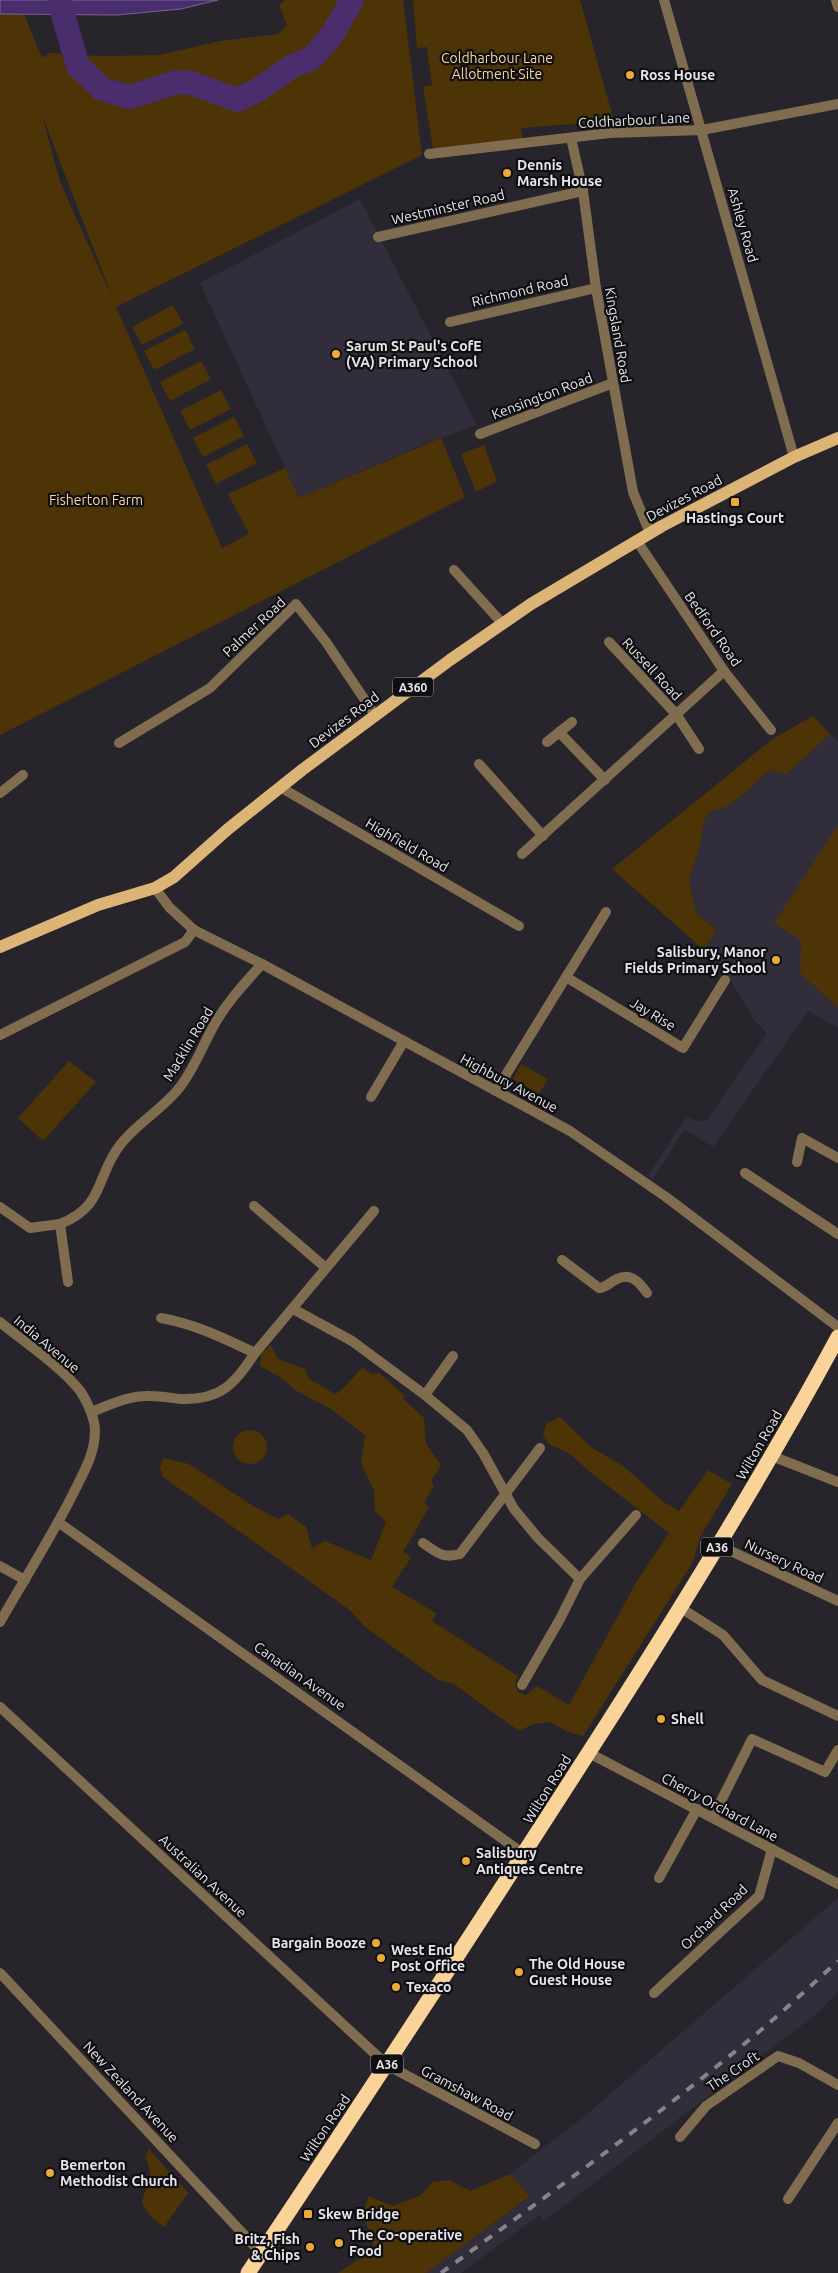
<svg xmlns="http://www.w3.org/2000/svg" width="838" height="2273" font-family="Ubuntu,sans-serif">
  <rect width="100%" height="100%" fill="#27242c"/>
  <g fill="#322d3a">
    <path d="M 360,199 L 477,425 L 425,444 L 299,498 L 200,283 Z"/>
    <path d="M 830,734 L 838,741 L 838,1028 L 808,1011 L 713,1147 L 684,1129 L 653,1179 L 648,1176 L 686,1117 L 701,1122 L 707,1120 L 767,1033 L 754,1020 L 724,970 L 704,950 L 717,930 L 696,913 L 689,879 L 699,850 L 704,821 L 710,812 L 726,807 L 743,795 L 768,771 L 787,773 Z"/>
    <path d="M 838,1898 L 838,1992 L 818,2013 L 544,2221 L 540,2215 L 461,2273 L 426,2273 L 530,2196 L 510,2174 L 587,2114 Z"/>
  </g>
  <g fill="#4c3407" fill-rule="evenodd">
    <path d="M 285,0 L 403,0 L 422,155 L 116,307 L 222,548 L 249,534 L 228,494 L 285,468 L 299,498 L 441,438 L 465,497 L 0,735 L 0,14 L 24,14 L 42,58 L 50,53 L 100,56 L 160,55 L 220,41 L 278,34 L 287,25 L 279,5 ZM 42,115 L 111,294 L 111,295 L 60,182 Z"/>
    <path d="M 413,0 L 580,0 L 614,121 L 521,128 L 523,139 L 433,149 L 423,87 L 432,85 L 427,47 L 417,48 Z"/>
    <path d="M 173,305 L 183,324 L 142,345 L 132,327 Z"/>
    <path d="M 185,330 L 195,349 L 154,370 L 144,351 Z"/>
    <path d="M 201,361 L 211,379 L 170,401 L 160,382 Z"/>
    <path d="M 221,390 L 231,409 L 190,430 L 180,411 Z"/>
    <path d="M 234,417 L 244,436 L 203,457 L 193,438 Z"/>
    <path d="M 247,444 L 257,463 L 216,484 L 206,465 Z"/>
    <path d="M 484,445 L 497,481 L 476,492 L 461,454 Z"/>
    <path d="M 813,716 L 830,734 L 787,774 L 768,771 L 743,795 L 726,807 L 710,812 L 704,821 L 699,850 L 689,879 L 696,913 L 717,930 L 704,950 L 612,869 L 774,738 Z"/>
    <path d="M 838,825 L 838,1008 L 800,973 L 801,940 L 774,923 Z"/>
    <path d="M 69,1061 L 96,1082 L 43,1141 L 18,1118 Z"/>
    <path d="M 521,1064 L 548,1079 L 539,1094 L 513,1079 Z"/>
    <path d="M 271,1345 L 278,1359 L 305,1369 L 309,1379 L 335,1394 C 345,1390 354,1375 363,1367 L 371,1374 L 379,1373 L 404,1395 L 403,1399 L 424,1418 L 426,1444 L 441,1465 L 431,1481 L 434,1486 L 424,1503 L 429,1507 L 403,1552 L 411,1557 L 392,1587 L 436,1613 L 432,1621 L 518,1676 L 515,1683 L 518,1692 L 526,1695 L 537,1686 L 569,1705 L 637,1581 L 669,1533 L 590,1472 L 570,1454 L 549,1444 L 543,1436 L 546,1424 L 560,1417 L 591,1447 L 623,1466 L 665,1503 L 679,1511 L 708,1470 L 732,1484 L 700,1537 L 693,1562 L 583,1736 L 568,1732 L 550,1722 L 533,1724 L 519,1731 L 452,1683 L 438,1680 L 364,1626 L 351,1611 L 163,1477 L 160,1468 L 163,1458 L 189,1464 L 253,1506 L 278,1519 L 288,1514 L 306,1527 L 312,1548 L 325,1541 L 371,1560 L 386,1522 L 375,1511 L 374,1491 L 361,1463 L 365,1435 L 331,1409 L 295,1390 L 283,1379 L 260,1366 L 261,1354 Z"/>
    <circle cx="250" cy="1447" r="17"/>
    <path d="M 149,2149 L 188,2193 L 164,2227 L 150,2216 L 142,2203 C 146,2184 156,2178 145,2157 Z"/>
    <path d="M 510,2174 L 530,2196 L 426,2273 L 338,2273 L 374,2249 L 363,2213 L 369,2196 L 393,2206 L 421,2195 L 433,2182 L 449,2180 L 470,2191 Z"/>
  </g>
  <path fill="#492d6d" stroke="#786493" d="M 0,0 L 218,0 L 181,9 L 117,15 L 0,14 Z"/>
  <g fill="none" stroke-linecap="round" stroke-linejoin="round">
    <path stroke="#492d6d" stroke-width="24" d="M 59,1 L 78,66 L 102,89 L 130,97 L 177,82 L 191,83 L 237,100 L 258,90 L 291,67 L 312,58 L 332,35 L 352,0"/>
    <g stroke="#806d50" stroke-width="10">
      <path d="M 664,0 L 794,457"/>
      <path d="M 836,0 L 838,7"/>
      <path d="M 571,138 L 583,191 L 596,288 L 633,492 L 650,533"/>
      <path d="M 429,154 L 610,133 L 702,130 L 838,104"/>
      <path d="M 378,237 L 583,191"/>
      <path d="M 450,322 L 596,288"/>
      <path d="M 480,434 L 613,383"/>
      <path d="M 637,541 L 724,671 L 771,730"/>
      <path d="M 454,570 L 502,623"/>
      <path d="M 609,642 L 676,714 L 699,749"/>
      <path d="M 559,732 L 605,780"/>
      <path d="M 547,742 L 572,722"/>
      <path d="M 119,743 L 210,688 L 296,604 L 326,642 L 375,715"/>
      <path d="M 479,764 L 543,836"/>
      <path d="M 280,787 L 519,926"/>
      <path d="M 0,793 L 23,775"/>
      <path d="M 522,854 L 724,671"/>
      <path d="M 155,888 L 169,907 L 194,930 L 262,964 L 570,1131 L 666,1197 L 838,1327"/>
      <path d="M 566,977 L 683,1048 L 725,980"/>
      <path d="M 0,1035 L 185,942 L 194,930"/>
      <path d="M 496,1091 L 606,912"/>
      <path d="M 371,1097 L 404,1041"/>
      <path d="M 797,1162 L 802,1138 L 838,1158"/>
      <path d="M 745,1173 L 838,1234"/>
      <path d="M 254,1206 L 326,1268"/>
      <path d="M 0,1207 L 30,1228 L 60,1224"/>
      <path d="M 562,1260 L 599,1288 C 608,1287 609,1282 617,1279 C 631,1272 640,1283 647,1293"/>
      <path d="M 68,1282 L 60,1224 C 105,1206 95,1178 120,1145 C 137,1123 163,1109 180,1087 C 194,1069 202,1047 213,1027 C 226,1003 244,984 262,964"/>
      <path d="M 293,1309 L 352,1341 L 425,1395 L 467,1430 L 483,1453 L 514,1509 L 538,1538 L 580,1579 L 560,1619 L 522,1685"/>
      <path d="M 161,1318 C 195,1324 223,1338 255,1353"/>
      <path d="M 0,1322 C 24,1342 63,1368 81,1392 C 88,1403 95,1419 95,1431 C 95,1455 82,1475 72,1496 C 50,1539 24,1580 0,1622"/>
      <path d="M 425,1395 L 453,1356"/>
      <path d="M 91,1412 C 110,1405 129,1395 150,1396 C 161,1396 171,1398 181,1399 C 222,1400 234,1384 255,1353 L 374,1211"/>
      <path d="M 772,1456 L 838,1482"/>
      <path d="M 58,1522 L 524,1854"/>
      <path d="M 423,1543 C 436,1552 443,1559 460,1554 L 540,1448"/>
      <path d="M 718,1545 L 838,1601"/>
      <path d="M 0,1566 L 25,1580"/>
      <path d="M 580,1579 L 636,1515"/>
      <path d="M 681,1608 L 723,1635 L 762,1680 L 838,1716"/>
      <path d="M 0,1707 L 387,2065 L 535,2144"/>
      <path d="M 589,1753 L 838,1884"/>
      <path d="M 713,1817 L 752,1739 L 825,1772 L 838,1750"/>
      <path d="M 659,1878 L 697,1809"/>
      <path d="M 0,1973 L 261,2253"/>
      <path d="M 654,1993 L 759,1896 L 772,1849"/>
      <path d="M 680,2137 L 706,2106 L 778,2056 L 799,2063 L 838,2085"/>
      <path d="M 788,2199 L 838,2123"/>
    </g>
    <path stroke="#dcb476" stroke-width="12" d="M 0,947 L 98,905 L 155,888 L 174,877 L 228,829 L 302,770 L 450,660 L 531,604 L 662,526 L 794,457 L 838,438"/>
    <path stroke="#f9d398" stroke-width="15" d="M 248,2273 C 370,2091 489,1908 607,1724 C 688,1597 767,1469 838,1337"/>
    <path stroke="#86848b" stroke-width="4" stroke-dasharray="9 9" stroke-linecap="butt" d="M 441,2273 C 541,2200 642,2128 738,2049 C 773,2021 805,1991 838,1961"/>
  </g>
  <g fill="#eaaa38" stroke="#0f0e11" stroke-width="2">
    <circle cx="630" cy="75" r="5"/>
    <circle cx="507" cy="173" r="5"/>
    <circle cx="336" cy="354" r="5"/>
    <rect x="730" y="497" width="10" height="10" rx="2.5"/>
    <circle cx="776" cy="960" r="5"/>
    <circle cx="661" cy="1719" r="5"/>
    <circle cx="466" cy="1861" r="5"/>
    <circle cx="376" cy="1943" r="5"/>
    <circle cx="381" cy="1958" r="5"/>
    <circle cx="519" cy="1972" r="5"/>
    <circle cx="396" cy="1987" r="5"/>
    <circle cx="50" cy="2173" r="5"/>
    <rect x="303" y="2209" width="10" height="10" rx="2.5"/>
    <circle cx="339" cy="2243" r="5"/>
    <circle cx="310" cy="2247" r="5"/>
  </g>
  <g text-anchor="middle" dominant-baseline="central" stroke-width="4.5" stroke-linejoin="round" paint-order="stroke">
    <g fill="#0f0e11" stroke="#a6a4aa" stroke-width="1">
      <rect x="393" y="677.5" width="40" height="19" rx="4"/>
      <rect x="701" y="1537.5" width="32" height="19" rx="4"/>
      <rect x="371" y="2054.5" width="32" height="19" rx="4"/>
    </g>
    <g font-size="12" font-weight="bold" fill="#e7e5eb">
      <text x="413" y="687">A360</text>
      <text x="717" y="1547">A36</text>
      <text x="387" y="2064">A36</text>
    </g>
    <g font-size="14" fill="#f9d49c" stroke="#0f0e11">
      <text x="497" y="58">Coldharbour Lane<tspan x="497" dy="16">Allotment Site</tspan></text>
      <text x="96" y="500">Fisherton Farm</text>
    </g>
    <g font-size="14" font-weight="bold" fill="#e7e5eb" stroke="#0f0e11" text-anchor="start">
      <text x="640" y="75">Ross House</text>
      <text x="517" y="165">Dennis<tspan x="517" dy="16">Marsh House</tspan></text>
      <text x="346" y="346">Sarum St Paul's CofE<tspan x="346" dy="16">(VA) Primary School</tspan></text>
      <text x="735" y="518" text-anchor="middle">Hastings Court</text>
      <text x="766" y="952" text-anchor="end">Salisbury, Manor<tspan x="766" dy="16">Fields Primary School</tspan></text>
      <text x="671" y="1719">Shell</text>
      <text x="476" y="1853">Salisbury<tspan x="476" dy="16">Antiques Centre</tspan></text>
      <text x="366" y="1943" text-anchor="end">Bargain Booze</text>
      <text x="391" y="1950">West End<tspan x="391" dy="16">Post Office</tspan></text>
      <text x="529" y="1964">The Old House<tspan x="529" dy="16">Guest House</tspan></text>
      <text x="406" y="1987">Texaco</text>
      <text x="60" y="2165">Bemerton<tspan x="60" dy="16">Methodist Church</tspan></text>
      <text x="318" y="2214">Skew Bridge</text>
      <text x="349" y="2235">The Co-operative<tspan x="349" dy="16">Food</tspan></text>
      <text x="300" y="2239" text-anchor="end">Britz, Fish<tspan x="300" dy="16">&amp; Chips</tspan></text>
    </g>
    <g font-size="14" fill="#e7e5eb" stroke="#0f0e11">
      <text transform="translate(634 120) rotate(-3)">Coldharbour Lane</text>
      <text transform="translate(448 207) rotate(-13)">Westminster Road</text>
      <text transform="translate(743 225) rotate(74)">Ashley Road</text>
      <text transform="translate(520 291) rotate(-13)">Richmond Road</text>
      <text transform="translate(618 335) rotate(80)">Kingsland Road</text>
      <text transform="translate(542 396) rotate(-21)">Kensington Road</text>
      <text transform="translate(684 498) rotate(-28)">Devizes Road</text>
      <text transform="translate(254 627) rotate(-43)">Palmer Road</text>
      <text transform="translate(713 629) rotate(55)">Bedford Road</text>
      <text transform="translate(652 669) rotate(47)">Russell Road</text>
      <text transform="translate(344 720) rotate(-37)">Devizes Road</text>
      <text transform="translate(407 845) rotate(30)">Highfield Road</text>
      <text transform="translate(653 1014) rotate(31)">Jay Rise</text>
      <text transform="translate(188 1044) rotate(-59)">Macklin Road</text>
      <text transform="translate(509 1083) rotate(28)">Highbury Avenue</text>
      <text transform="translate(47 1344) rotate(40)">India Avenue</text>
      <text transform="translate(759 1445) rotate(-60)">Wilton Road</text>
      <text transform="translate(784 1561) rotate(25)">Nursery Road</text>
      <text transform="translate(300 1676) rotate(35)">Canadian Avenue</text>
      <text transform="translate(547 1789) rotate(-58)">Wilton Road</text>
      <text transform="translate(720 1807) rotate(28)">Cherry Orchard Lane</text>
      <text transform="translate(203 1876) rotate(43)">Australian Avenue</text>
      <text transform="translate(714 1917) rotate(-44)">Orchard Road</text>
      <text transform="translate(733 2071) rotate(-34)">The Croft</text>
      <text transform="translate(131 2092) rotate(47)">New Zealand Avenue</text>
      <text transform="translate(467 2093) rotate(28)">Gramshaw Road</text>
      <text transform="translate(325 2128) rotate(-56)">Wilton Road</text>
    </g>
  </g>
</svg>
